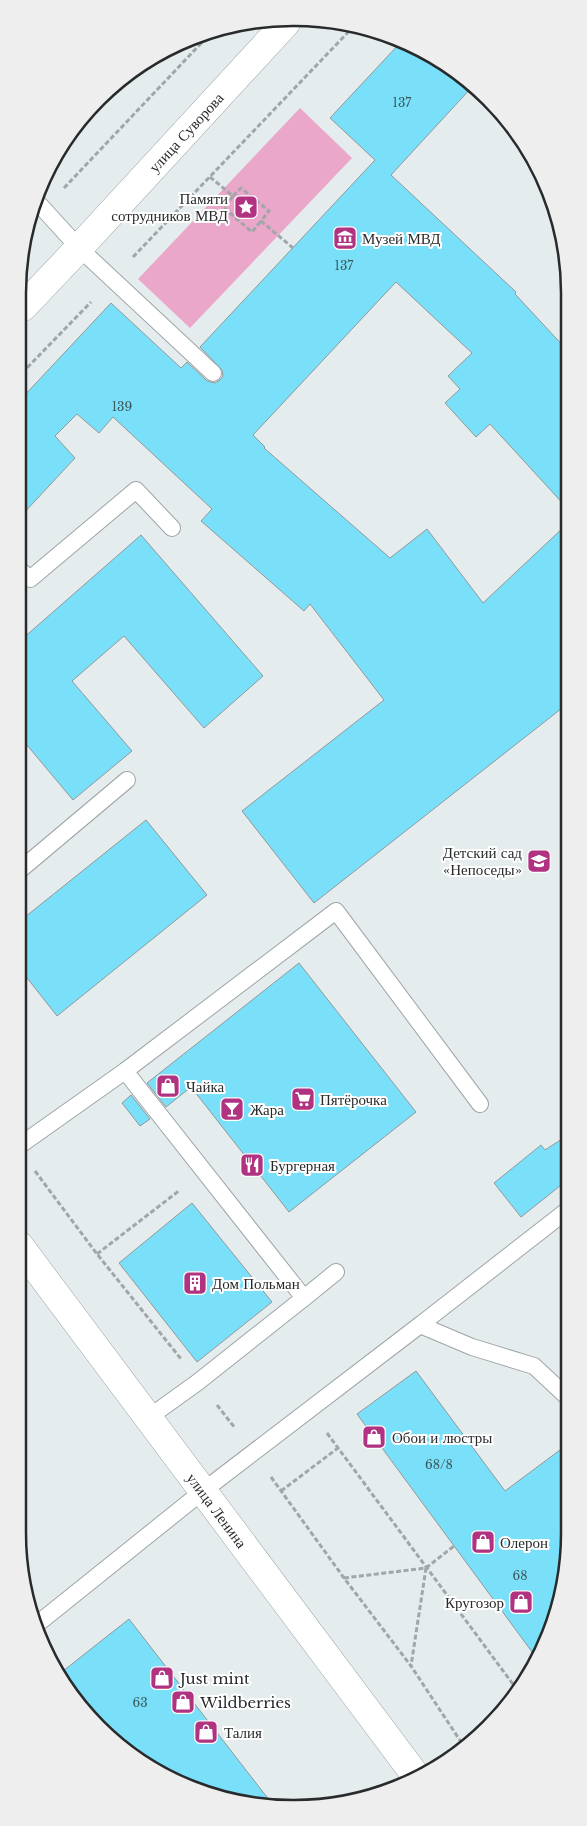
<svg xmlns="http://www.w3.org/2000/svg" width="587" height="1826" font-family="'Libre Baskerville',serif">
  <rect width="100%" height="100%" fill="#e5ecee"/>
  <path fill="#eaa7ca" d="M 300,108 L 352,158 L 190,328 L 138,279 Z"/>
  <g fill="#7ae0f9" stroke="#92989a">
    <path d="M 400,43 L 431,54 L 473,86 L 391,175 L 516,292 L 515,294 L 567,350 L 567,508 L 490,424 L 476,437 L 445,403 L 460,389 L 448,376 L 472,353 L 396,282 L 253,435 L 265,447 L 264,448 L 390,558 L 427,529 L 483,603 L 566,525 L 566,705 L 314,903 L 242,811 L 384,700 L 310,604 L 304,611 L 201,521 L 212,509 L 113,417 L 99,433 L 77,414 L 55,436 L 75,458 L 22,515 L 22,398 L 111,303 L 181,368 L 187,362 L 207,381 L 215,383 L 220,380 L 223,376 L 222,370 L 200,347 L 375,160 L 330,118 Z"/>
    <path d="M 141,535 L 263,676 L 204,728 L 124,636 L 72,681 L 132,751 L 73,800 L 21,738 L 21,640 Z"/>
    <path d="M 146,820 L 207,895 L 57,1016 L 20,969 L 20,921 Z"/>
    <path d="M 299,963 L 416,1112 L 289,1212 L 191,1087 L 166,1107 L 147,1083 Z"/>
    <path d="M 131,1095 L 150,1119 L 140,1126 L 122,1103 Z"/>
    <path d="M 565,1137 L 565,1182 L 521,1217 L 494,1183 L 541,1145 L 545,1150 Z"/>
    <path d="M 192,1203 L 272,1302 L 197,1362 L 119,1263 Z"/>
    <path d="M 416,1371 L 505,1491 L 564,1447 L 564,1587 L 535,1656 L 357,1414 Z"/>
    <path d="M 129,1619 L 273,1805 L 258,1806 L 171,1780 L 112,1734 L 63,1671 Z"/>
  </g>
  <g fill="none" stroke-linecap="round" stroke-linejoin="round">
    <g stroke="#9fa5a7" stroke-width="18">
      <g id="lane">
        <path d="M 38,203 L 79,248 L 213,373"/>
        <path d="M 21,571 L 30,579 L 136,490 L 172,528"/>
        <path d="M 20,870 L 127,780"/>
        <path d="M 125,1071 L 304,1298 L 198,1382 L 148,1418"/>
        <path d="M 19,1146 L 125,1071 L 336,911 L 480,1104"/>
        <path d="M 304,1298 L 336,1272"/>
        <path d="M 420,1325 L 565,1212"/>
        <path d="M 36,1625 L 203,1491 L 420,1325 L 472,1347 L 534,1366 L 565,1395"/>
      </g>
    </g>
    <g stroke="#9fa5a7" stroke-width="29">
      <g id="secondary">
        <path id="s1" d="M 23,307 L 79,248 L 286,23"/>
        <path id="s2" d="M 19,1245 L 416,1776"/>
      </g>
    </g>
    <g stroke="#a1a6a8" stroke-width="3" stroke-dasharray="5 2.5" stroke-linecap="butt">
      <path d="M 210,177 L 233,196 L 241,188 L 269,211 L 261,221 L 293,248"/>
      <path d="M 64,188 L 208,36"/>
      <path d="M 233,196 L 224,208 L 252,232 L 261,221"/>
      <path d="M 133,257 L 355,25"/>
      <path d="M 22,373 L 91,302"/>
      <path d="M 35,1171 L 97,1254 L 181,1359"/>
      <path d="M 97,1254 L 180,1190"/>
      <path d="M 217,1405 L 235,1428"/>
      <path d="M 327,1433 L 518,1691"/>
      <path d="M 271,1477 L 344,1578 L 411,1666 L 463,1745"/>
      <path d="M 281,1491 L 338,1448"/>
      <path d="M 426,1568 L 454,1546"/>
      <path d="M 344,1578 L 426,1568 L 411,1666"/>
    </g>
    <use href="#lane" stroke="#fff" stroke-width="16"/>
    <use href="#secondary" stroke="#fff" stroke-width="28"/>
  </g>
  <defs>
    <g id="sight-square" transform="scale(1.25)"><rect x="-9" y="-9" width="18" height="18" rx="4" fill="#b03281" stroke="#fff"/><path d="M0-6L1.8-2.2L6-1.7L2.9 1.2L3.7 5.4L0 3.3L-3.7 5.4L-2.9 1.2L-6-1.7L-1.8-2.2Z" fill="#fff"/></g>
    <g id="museum-square" transform="scale(1.25)"><rect x="-9" y="-9" width="18" height="18" rx="4" fill="#b03281" stroke="#fff"/><path d="M0-6L6-3V-2H-6V-3ZM-5-1h2V3h-2ZM-1-1h2V3h-2ZM3-1h2V3H3ZM-6 4H6V6H-6Z" fill="#fff"/></g>
    <g id="school-square" transform="scale(1.25)"><rect x="-9" y="-9" width="18" height="18" rx="4" fill="#b03281" stroke="#fff"/><path d="M0-5L7-2L0 1L-7-2ZM-4 1L0 2.5L4 1V4Q0 6-4 4Z" fill="#fff"/></g>
    <g id="shop-square" transform="scale(1.25)"><rect x="-9" y="-9" width="18" height="18" rx="4" fill="#b03281" stroke="#fff"/><path d="M-5-2.5h2.3a2.7 3.5 0 0 1 5.4 0H5L5.5 6h-11ZM-1.5-2.5h3a1.5 2.3 0 0 0-3 0Z" fill="#fff"/></g>
    <g id="supermarket-square" transform="scale(1.25)"><rect x="-9" y="-9" width="18" height="18" rx="4" fill="#b03281" stroke="#fff"/><path d="M-6-5.5h2.5l.6 2H6L4.5 2H-2.5L-4.4-4H-6ZM-1.5 3.2a1.3 1.3 0 1 0 .1 0ZM3 3.2a1.3 1.3 0 1 0 .1 0Z" fill="#fff"/></g>
    <g id="bar-square" transform="scale(1.25)"><rect x="-9" y="-9" width="18" height="18" rx="4" fill="#b03281" stroke="#fff"/><path d="M-6-5H6L.8 .8V4.5H3.5V6h-7V4.5H-.8V.8Z" fill="#fff"/></g>
    <g id="restaurant-square" transform="scale(1.25)"><rect x="-9" y="-9" width="18" height="18" rx="4" fill="#b03281" stroke="#fff"/><path d="M-5-6h1v4h1v-4h1v4h1v-4h1v5L-1.5 .5V6h-2V.5L-5-1ZM5-6V6H3V1.5H1.5Q1.5-4 5-6Z" fill="#fff"/></g>
    <g id="building-square" transform="scale(1.25)"><rect x="-9" y="-9" width="18" height="18" rx="4" fill="#b03281" stroke="#fff"/><path d="M-4-6H4V6H1V3H-1V6H-4ZM-2.5-4.3h1.7v1.8h-1.7ZM.8-4.3h1.7v1.8H.8ZM-2.5-1h1.7V.8h-1.7ZM.8-1h1.7V.8H.8Z" fill="#fff"/></g>
  </defs>
  <g fill-rule="evenodd">
    <use href="#sight-square" x="246" y="207"/>
    <use href="#museum-square" x="345" y="238"/>
    <use href="#school-square" x="539" y="861"/>
    <use href="#shop-square" x="168" y="1086"/>
    <use href="#supermarket-square" x="303" y="1099"/>
    <use href="#bar-square" x="232" y="1109"/>
    <use href="#restaurant-square" x="252" y="1165"/>
    <use href="#building-square" x="195" y="1283"/>
    <use href="#shop-square" x="374" y="1437"/>
    <use href="#shop-square" x="483" y="1542"/>
    <use href="#shop-square" x="521" y="1602"/>
    <use href="#shop-square" x="162" y="1678"/>
    <use href="#shop-square" x="183" y="1702"/>
    <use href="#shop-square" x="206" y="1732"/>
  </g>
  <g text-anchor="middle" dominant-baseline="central" stroke-width="4" stroke-linejoin="round" paint-order="stroke">
    <g font-size="12" fill="#3c585e">
      <text x="402" y="102">137</text>
      <text x="344" y="265">137</text>
      <text x="122" y="406">139</text>
      <text x="439" y="1464">68/8</text>
      <text x="520" y="1575">68</text>
      <text x="140" y="1702">63</text>
    </g>
    <g font-size="15" fill="#282a2b" stroke="#fff">
      <text stroke="none"><textPath href="#s1" startOffset="239">улица Суворова</textPath></text>
      <text stroke="none"><textPath href="#s2" startOffset="331">улица Ленина</textPath></text>
    </g>
    <g font-size="15" fill="#282a2b" stroke="#fff" text-anchor="start">
      <text x="228" y="198" text-anchor="end">Памяти<tspan x="228" dy="17">сотрудников МВД</tspan></text>
      <text x="362" y="238">Музей МВД</text>
      <text x="522" y="852" text-anchor="end">Детский сад<tspan x="522" dy="17">«Непоседы»</tspan></text>
      <text x="186" y="1086">Чайка</text>
      <text x="320" y="1099">Пятёрочка</text>
      <text x="250" y="1109">Жара</text>
      <text x="270" y="1165">Бургерная</text>
      <text x="212" y="1283">Дом Польман</text>
      <text x="392" y="1437">Обои и люстры</text>
      <text x="500" y="1542">Олерон</text>
      <text x="504" y="1602" text-anchor="end">Кругозор</text>
      <text x="180" y="1678">Just mint</text>
      <text x="200" y="1702">Wildberries</text>
      <text x="224" y="1732">Талия</text>
    </g>
  </g>
  <path d="M0 0H587V1826H0ZM293 26H294A267 267 0 0 1 561 293V1533A267 267 0 0 1 294 1800H293A267 267 0 0 1 26 1533V293A267 267 0 0 1 293 26Z" fill="#eee" fill-rule="evenodd"/>
  <path fill="none" stroke="#282a2b" stroke-width="2.5" d="M293 26H294A267 267 0 0 1 561 293V1533A267 267 0 0 1 294 1800H293A267 267 0 0 1 26 1533V293A267 267 0 0 1 293 26Z"/>
</svg>
